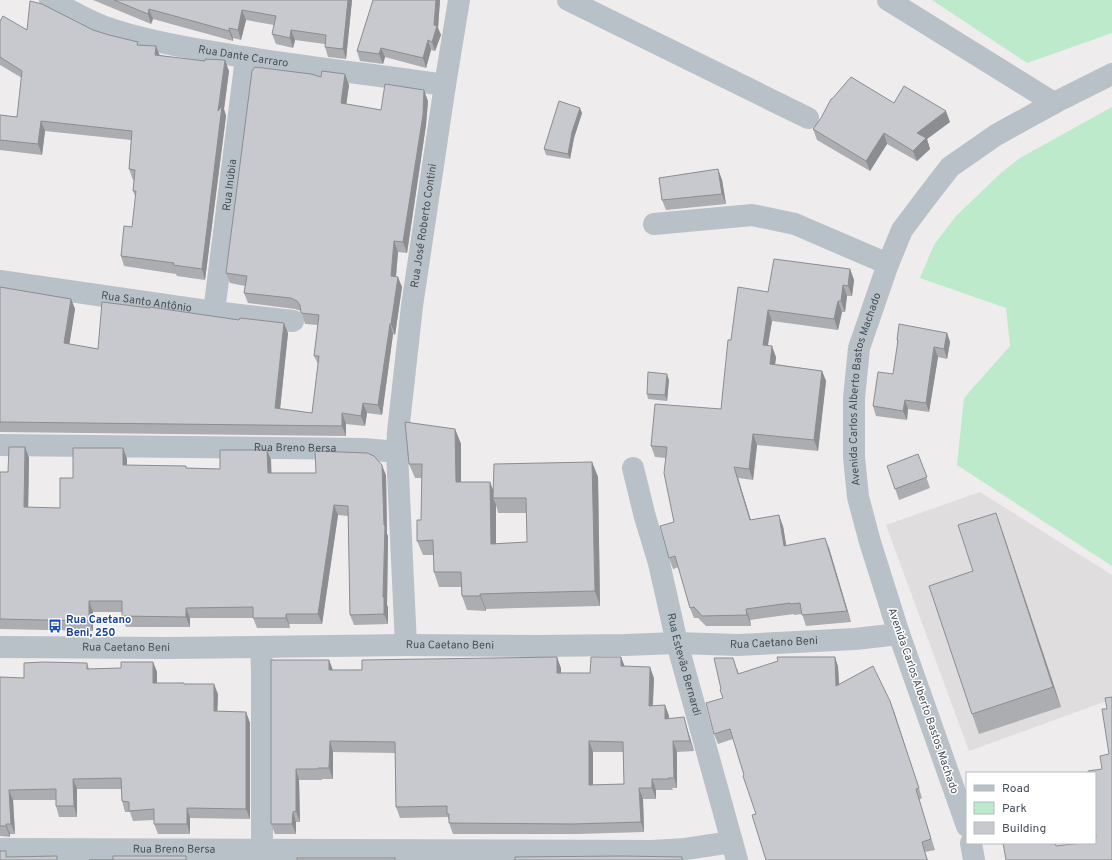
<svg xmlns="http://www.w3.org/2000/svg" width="1112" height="860" font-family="Overpass,sans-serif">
  <rect width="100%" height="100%" fill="#eeecec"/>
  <path fill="#dfdddd" d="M 980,492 L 1112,575 L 1112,699 L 969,751 L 886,525 Z"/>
  <g fill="#bceacb">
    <path d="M 932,0 L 1112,0 L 1112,33 L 1027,63 Z"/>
    <path d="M 1112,107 L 1112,566 L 957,465 L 964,398 L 1010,346 L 1006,308 L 920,278 L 934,245 L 956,216 L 1001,173 L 1020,158 Z"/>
  </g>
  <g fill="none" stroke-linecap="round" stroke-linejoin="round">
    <g stroke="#b8c1c7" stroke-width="22">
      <path id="s1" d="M 50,0 C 68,9 86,20 105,27 C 142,40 181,47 220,53 C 294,66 370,74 445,85"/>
      <path d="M 568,0 L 808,118"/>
      <path d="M 888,0 L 1054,103"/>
      <path d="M 654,224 L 752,215 L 795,224 L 888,264"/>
      <path id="s2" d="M 0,281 L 214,312 L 293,321"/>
      <path id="s3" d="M 214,312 L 246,58"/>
      <path id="s4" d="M 0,445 L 364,449 L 397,452 L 406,645"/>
      <path id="s5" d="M 397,452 L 398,432 L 412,306 L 445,85 L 459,0"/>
      <path id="s6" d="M 633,468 L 645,517 L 659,563 L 677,643 L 737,860"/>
      <path id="s7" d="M 0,647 L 168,648 L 406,645 L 538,646 L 625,645 L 677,643 L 738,645 L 855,639 L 899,634"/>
      <path d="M 261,647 L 262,670 L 262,850"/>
      <path id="s8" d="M 967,826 L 899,634 L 870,542 L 858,497 L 854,457 L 854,398 L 859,348 L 888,264 L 902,230 L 926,198 L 950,167 L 996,135 L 1054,103 L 1112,74"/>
      <path d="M 971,843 L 974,860"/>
      <path id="s9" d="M 0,849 L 652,851 L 685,849 L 732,842"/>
    </g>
  </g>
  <g fill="#abadb1" fill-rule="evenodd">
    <path d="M 93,0 L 352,0 L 346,59 L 328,57 L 325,47 L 325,44 L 295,40 L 293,48 L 276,44 L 272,34 L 274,25 L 246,20 L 241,40 L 233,38 L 233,41 L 153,19 L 151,24 Z"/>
    <path d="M 373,0 L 440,0 L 438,28 L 441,35 L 435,51 L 431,50 L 426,68 L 385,57 L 383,64 L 360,61 L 357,51 Z"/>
    <path d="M 0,21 L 27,30 L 93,30 L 139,45 L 160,55 L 229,71 L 224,109 L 226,116 L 205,280 L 177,276 L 176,274 L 124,266 L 121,256 L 132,227 L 136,198 L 133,191 L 134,180 L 133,180 L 129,169 L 131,140 L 45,131 L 42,155 L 0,150 L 0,115 L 17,117 L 22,78 L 0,65 Z"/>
    <path d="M 321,77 L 349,85 L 346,104 L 381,110 L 428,101 L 426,125 L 407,253 L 398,252 L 396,277 L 402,287 L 395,335 L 393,334 L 382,415 L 367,413 L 365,426 L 346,424 L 346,436 L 0,432 L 0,287 L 71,299 L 75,309 L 69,344 L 98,349 L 288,333 L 280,409 L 312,413 L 318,364 L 314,356 L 318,325 L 305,324 L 301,311 L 295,309 L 248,303 L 244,293 L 245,286 L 230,283 L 226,273 Z"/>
    <path d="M 894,103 L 950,122 L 927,139 L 930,149 L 917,161 L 887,144 L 870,171 L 817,140 L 813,129 Z"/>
    <path d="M 582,113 L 574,138 L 570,159 L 546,155 L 544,149 Z"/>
    <path d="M 718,169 L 722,180 L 726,204 L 666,210 L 662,200 Z"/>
    <path d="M 850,269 L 854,280 L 852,296 L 847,296 L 845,312 L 842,312 L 838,330 L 772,321 L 768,345 L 776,357 L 775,364 L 822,371 L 826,381 L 818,451 L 757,445 L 753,480 L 738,478 L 751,520 L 783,526 L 786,545 L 829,548 L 851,622 L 806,626 L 802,614 L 794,615 L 794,614 L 750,620 L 751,626 L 706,626 L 698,618 L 694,618 L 690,608 L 679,567 L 673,569 L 669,558 L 674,522 L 666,458 L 655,457 L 651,446 L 721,409 L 731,340 L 768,292 Z"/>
    <path d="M 947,333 L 950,342 L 947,359 L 938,357 L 929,412 L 908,409 L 907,420 L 876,416 L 873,406 L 893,374 L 898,343 L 897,340 Z"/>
    <path d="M 669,380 L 667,401 L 648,399 L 647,394 Z"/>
    <path d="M 455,429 L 461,444 L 461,482 L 490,482 L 493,490 L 592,462 L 598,477 L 600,606 L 517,608 L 486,609 L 486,611 L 467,610 L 462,596 L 461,587 L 439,587 L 434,572 L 434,555 L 423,555 L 417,541 L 421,520 L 422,478 L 415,478 L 409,464 ZM 496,505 L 498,513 L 527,513 L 527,542 L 496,544 Z"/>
    <path d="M 25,447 L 29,458 L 28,508 L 60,508 L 73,478 L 123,448 L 127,459 L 127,465 L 187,468 L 220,469 L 267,450 L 271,460 L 271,473 L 386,475 L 387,534 L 388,536 L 387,605 L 388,607 L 388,624 L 354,625 L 350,615 L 348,516 L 338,515 L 322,624 L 289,624 L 290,628 L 257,628 L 253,618 L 190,618 L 190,627 L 126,627 L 122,616 L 122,612 L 93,612 L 93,631 L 0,629 L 0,472 L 8,472 Z"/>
    <path d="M 918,454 L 930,488 L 899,500 L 887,466 Z"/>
    <path d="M 1003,533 L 1061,707 L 979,734 L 972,714 L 973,571 Z"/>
    <path d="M 621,657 L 624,666 L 654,678 L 653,706 L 665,705 L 669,716 L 669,719 L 687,728 L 694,751 L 677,752 L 677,788 L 672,788 L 673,790 L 656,790 L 656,799 L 643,799 L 644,832 L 577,834 L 453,834 L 449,823 L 449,821 L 448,817 L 400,818 L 396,807 L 395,753 L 333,752 L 333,779 L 322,779 L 322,780 L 299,780 L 300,822 L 296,822 L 296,834 L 275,834 L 271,824 L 329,660 L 333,670 L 561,668 L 561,673 L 590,673 ZM 593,752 L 623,752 L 624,784 L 593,785 Z"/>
    <path d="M 835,657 L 838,667 L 839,684 L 890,701 L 922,798 L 919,800 L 935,850 L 925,852 L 928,860 L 766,860 L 756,814 L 733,739 L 718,744 L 714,734 L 723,698 L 737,668 L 739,674 Z"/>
    <path d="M 153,662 L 157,672 L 157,683 L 184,684 L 218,694 L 217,711 L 246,712 L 250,723 L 250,819 L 190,818 L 190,834 L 158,834 L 154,824 L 154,820 L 133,821 L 130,812 L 125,812 L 122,801 L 121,789 L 77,789 L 77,817 L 59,817 L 56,806 L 56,800 L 13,800 L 15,834 L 10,834 L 10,837 L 0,836 L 0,677 L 24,678 L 87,663 L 89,669 L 121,668 Z"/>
  </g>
  <g fill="#8b8d90">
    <path d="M 348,0 L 352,0 L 346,59 L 343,49 Z"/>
    <path d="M 436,0 L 440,0 L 438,28 L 441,35 L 435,51 L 432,42 L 434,25 Z"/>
    <path d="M 149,9 L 153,19 L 151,24 L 148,14 Z"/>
    <path d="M 242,10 L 246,20 L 241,40 L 238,30 Z"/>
    <path d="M 229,28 L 233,38 L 233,41 L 229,31 Z"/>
    <path d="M 291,30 L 295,40 L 293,48 L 290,38 Z"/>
    <path d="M 428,40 L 431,50 L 426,68 L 423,58 Z"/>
    <path d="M 156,46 L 160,56 L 155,55 Z"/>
    <path d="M 381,48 L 385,57 L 383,64 L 379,54 Z"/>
    <path d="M 225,60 L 229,71 L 224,109 L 226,116 L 205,280 L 202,269 L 218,111 Z"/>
    <path d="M 345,74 L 349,85 L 345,114 L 341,103 Z"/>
    <path d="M 424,90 L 428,101 L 426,125 L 407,253 L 403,242 Z"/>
    <path d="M 580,108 L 582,113 L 574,138 L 570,159 L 568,154 L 572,132 Z"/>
    <path d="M 946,111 L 950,122 L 927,139 L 930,149 L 917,161 L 913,151 L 917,133 Z"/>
    <path d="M 41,121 L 45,131 L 42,155 L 38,144 Z"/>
    <path d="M 884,133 L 887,144 L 870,171 L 866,161 Z"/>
    <path d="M 718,169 L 722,180 L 726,204 L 722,194 Z"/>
    <path d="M 394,241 L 398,252 L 395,286 L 391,276 Z"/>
    <path d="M 850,269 L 854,280 L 852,296 L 848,286 Z"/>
    <path d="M 398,277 L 402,287 L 395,335 L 391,324 Z"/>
    <path d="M 843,285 L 847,296 L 845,312 L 841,301 Z"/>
    <path d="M 71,299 L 75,309 L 68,353 L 64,343 Z"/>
    <path d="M 838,301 L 842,312 L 838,330 L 834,319 Z"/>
    <path d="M 768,310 L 772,321 L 766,355 L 763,345 Z"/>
    <path d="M 284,323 L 288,333 L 279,419 L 275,408 Z"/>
    <path d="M 390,324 L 393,334 L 382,415 L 378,405 Z"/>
    <path d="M 947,333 L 950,342 L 947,359 L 944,349 Z"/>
    <path d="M 772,346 L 776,357 L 774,374 L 770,364 Z"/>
    <path d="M 934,347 L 938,357 L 929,412 L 926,403 Z"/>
    <path d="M 822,371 L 826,381 L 818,451 L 814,440 Z"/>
    <path d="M 667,374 L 669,380 L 667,401 L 665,395 Z"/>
    <path d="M 905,400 L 908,409 L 907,420 L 903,411 Z"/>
    <path d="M 363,403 L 367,413 L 365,426 L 361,416 Z"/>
    <path d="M 342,413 L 346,424 L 346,436 L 342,426 Z"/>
    <path d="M 455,429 L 461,444 L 461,497 L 456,482 Z"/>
    <path d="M 753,434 L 757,445 L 753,480 L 749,469 Z"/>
    <path d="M 25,447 L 29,458 L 28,518 L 24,507 Z"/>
    <path d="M 123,448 L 127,459 L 127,476 L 123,465 Z"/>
    <path d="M 267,450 L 271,460 L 272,484 L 268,473 Z"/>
    <path d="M 592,462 L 598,477 L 600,606 L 595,591 Z"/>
    <path d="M 382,465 L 386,475 L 387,534 L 388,536 L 387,605 L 388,607 L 388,624 L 384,614 L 383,597 L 384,525 Z"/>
    <path d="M 734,467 L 738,478 L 754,531 L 750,520 Z"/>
    <path d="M 490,482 L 496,498 L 493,498 L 496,505 L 496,559 L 491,544 Z"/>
    <path d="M 334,505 L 338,515 L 322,624 L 318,614 Z"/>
    <path d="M 996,513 L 1003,533 L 1061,707 L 1053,687 Z"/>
    <path d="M 779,515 L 783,526 L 788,556 L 784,546 Z"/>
    <path d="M 825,538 L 829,548 L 851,622 L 847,611 Z"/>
    <path d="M 480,594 L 486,609 L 486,611 L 480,596 Z"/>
    <path d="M 89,601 L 93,612 L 93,631 L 89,621 Z"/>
    <path d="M 186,608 L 190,618 L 190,627 L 186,617 Z"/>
    <path d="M 746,609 L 750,620 L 751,626 L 747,615 Z"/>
    <path d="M 286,614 L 289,624 L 290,628 L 286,618 Z"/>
    <path d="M 557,657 L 561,668 L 561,683 L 557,673 Z"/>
    <path d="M 621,657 L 625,667 L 621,666 Z"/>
    <path d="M 835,657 L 838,667 L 840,696 L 836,686 Z"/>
    <path d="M 329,660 L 333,671 L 329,670 Z"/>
    <path d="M 153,662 L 157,672 L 157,693 L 153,683 Z"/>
    <path d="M 650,667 L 654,678 L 652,716 L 649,706 Z"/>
    <path d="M 214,684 L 218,694 L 217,721 L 214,711 Z"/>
    <path d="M 890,701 L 894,711 L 922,798 L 919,788 Z"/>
    <path d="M 665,705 L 669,716 L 669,730 L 665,719 Z"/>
    <path d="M 246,712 L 250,723 L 250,819 L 246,809 Z"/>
    <path d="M 684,717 L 687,728 L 694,751 L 690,741 Z"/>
    <path d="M 330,741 L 333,752 L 333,779 L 329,768 Z"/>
    <path d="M 589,741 L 593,752 L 593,795 L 589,785 Z"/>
    <path d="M 673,741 L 677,752 L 677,788 L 674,778 Z"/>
    <path d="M 296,769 L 299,780 L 300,822 L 296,811 Z"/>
    <path d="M 73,779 L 77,789 L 77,817 L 74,806 Z"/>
    <path d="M 652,779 L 656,790 L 656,799 L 652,788 Z"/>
    <path d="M 639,788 L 643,799 L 644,832 L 641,822 Z"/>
    <path d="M 9,790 L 13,800 L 15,834 L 11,824 Z"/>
    <path d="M 187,808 L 190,818 L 190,834 L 187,824 Z"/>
    <path d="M 293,812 L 296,822 L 296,834 L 292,824 Z"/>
    <path d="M 6,824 L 10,834 L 10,837 L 6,826 Z"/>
  </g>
  <g fill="#c7c9ce" stroke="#8b8d90" fill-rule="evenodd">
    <path d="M 114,0 L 348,0 L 343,49 L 325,47 L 326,35 L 291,30 L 290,38 L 272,34 L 276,16 L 242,10 L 238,30 L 229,28 L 229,31 L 149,9 L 148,14 Z"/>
    <path d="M 373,0 L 436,0 L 434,25 L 437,26 L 432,42 L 428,40 L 423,58 L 381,48 L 379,54 L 357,51 Z"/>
    <path d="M 30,1 L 42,4 L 93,30 L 109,35 L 138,42 L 137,45 L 156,46 L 155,55 L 205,61 L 205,59 L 225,60 L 218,111 L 222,106 L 202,269 L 173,265 L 174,263 L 121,256 L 124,226 L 132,227 L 136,191 L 133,191 L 135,170 L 129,169 L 132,131 L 41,121 L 38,144 L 0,140 L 0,115 L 17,117 L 22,71 L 0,57 L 0,21 L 3,16 L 27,30 Z"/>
    <path d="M 255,67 L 311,74 L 321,77 L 322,71 L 345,74 L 341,103 L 381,110 L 385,84 L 424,90 L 423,115 L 403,242 L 394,241 L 391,276 L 398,277 L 391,324 L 390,324 L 378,405 L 363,403 L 361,416 L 342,413 L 342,426 L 0,422 L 0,287 L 71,299 L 64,343 L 98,349 L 102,302 L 150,308 L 150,307 L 239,320 L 240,318 L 284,323 L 275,408 L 312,413 L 319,356 L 314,356 L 319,315 L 301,313 L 300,305 L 297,301 L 291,298 L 244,293 L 247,276 L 226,273 L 252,71 Z"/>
    <path d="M 851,77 L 894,103 L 904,86 L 946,111 L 917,133 L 926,138 L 913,151 L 884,133 L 866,161 L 813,129 L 821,118 L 831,99 L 832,99 Z"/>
    <path d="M 559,101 L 580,108 L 572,132 L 568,154 L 544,149 Z"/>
    <path d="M 718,169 L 722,194 L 662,200 L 659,178 Z"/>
    <path d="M 774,259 L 850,269 L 848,286 L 843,285 L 841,301 L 838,301 L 834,319 L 768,310 L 763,345 L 772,346 L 770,364 L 822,371 L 814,440 L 753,434 L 749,469 L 734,467 L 750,520 L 779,515 L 784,546 L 825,538 L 847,611 L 802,615 L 800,603 L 790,604 L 790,603 L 746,609 L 747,615 L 702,616 L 694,607 L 690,608 L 675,556 L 669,558 L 660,526 L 674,522 L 664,473 L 667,447 L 651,446 L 655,404 L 721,409 L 728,340 L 731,340 L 738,287 L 768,292 Z"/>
    <path d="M 899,324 L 947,333 L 944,349 L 934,347 L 926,403 L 905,400 L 903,411 L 873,406 L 878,372 L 893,374 L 898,340 L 897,340 Z"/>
    <path d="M 648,372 L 667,374 L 665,395 L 647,394 Z"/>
    <path d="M 405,422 L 455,429 L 456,482 L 490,482 L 491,544 L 527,542 L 526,498 L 493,498 L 494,464 L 592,462 L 595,591 L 511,593 L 480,594 L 480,596 L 462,596 L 461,572 L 434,572 L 433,540 L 417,541 L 417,520 L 421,520 L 422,464 L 409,464 Z"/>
    <path d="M 9,447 L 25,447 L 24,507 L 60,508 L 60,478 L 73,478 L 73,448 L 123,448 L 123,465 L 186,466 L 186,468 L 220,469 L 220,450 L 267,450 L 268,473 L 316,473 L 315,451 L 367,453 L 374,456 L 382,465 L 384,525 L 385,526 L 383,597 L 384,597 L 384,614 L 350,615 L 348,506 L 334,505 L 318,614 L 286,614 L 286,618 L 253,618 L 253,607 L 186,608 L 186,617 L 122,616 L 122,601 L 89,601 L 89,621 L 0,619 L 0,472 L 8,472 Z"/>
    <path d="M 918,454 L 927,477 L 895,489 L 887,466 Z"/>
    <path d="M 996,513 L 1053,687 L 972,714 L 929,586 L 973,571 L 958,525 Z"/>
    <path d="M 557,657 L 557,673 L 590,673 L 591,657 L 621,657 L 621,666 L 650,667 L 649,706 L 665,705 L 665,719 L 684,717 L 690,741 L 673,741 L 674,778 L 668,778 L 669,779 L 652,779 L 652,788 L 639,788 L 641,822 L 573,824 L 449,823 L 449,814 L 447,814 L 447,806 L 396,807 L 395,742 L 330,741 L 329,768 L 318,768 L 318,769 L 296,769 L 296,811 L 293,812 L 292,824 L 271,824 L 271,660 L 329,660 L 329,670 L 362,670 L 362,660 ZM 589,741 L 623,742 L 624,784 L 589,785 Z"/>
    <path d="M 777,657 L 835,657 L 836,686 L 873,666 L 890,701 L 919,788 L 916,789 L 931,839 L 922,842 L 927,860 L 766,860 L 752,815 L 756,814 L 743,776 L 744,775 L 730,729 L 714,734 L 706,703 L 723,698 L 720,690 L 721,689 L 714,658 L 733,658 L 738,674 L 778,661 Z"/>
    <path d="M 43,662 L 87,663 L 87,669 L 121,668 L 121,662 L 153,662 L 153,683 L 184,683 L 184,684 L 214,684 L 214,711 L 246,712 L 246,809 L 187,808 L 187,824 L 154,824 L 154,809 L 129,811 L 129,802 L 122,801 L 121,778 L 73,779 L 74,806 L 56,806 L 56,789 L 9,790 L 11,824 L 6,824 L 6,826 L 0,826 L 0,677 L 24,678 L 24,663 Z"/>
    <path d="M 1112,697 L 1112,860 L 1006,860 L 1003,843 L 1055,843 L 1056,846 L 1081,843 L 1095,843 L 1095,838 L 1096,838 L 1095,830 L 1095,773 L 1088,773 L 1088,771 L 1102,769 L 1100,756 L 1109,754 L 1102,709 L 1107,709 L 1105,698 Z"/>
    <path d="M 0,851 L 6,851 L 6,857 L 57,856 L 57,860 L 0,860 Z"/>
    <path d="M 113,856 L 186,856 L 186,860 L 89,860 L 113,860 Z"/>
    <path d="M 622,856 L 682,857 L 682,860 L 515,860 L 515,857 Z"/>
    <rect x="297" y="858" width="98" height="2"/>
  </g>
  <defs>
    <g id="bus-bare" transform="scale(1.08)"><path d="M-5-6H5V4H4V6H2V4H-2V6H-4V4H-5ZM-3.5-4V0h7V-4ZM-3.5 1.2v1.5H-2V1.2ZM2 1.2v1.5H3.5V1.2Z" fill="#1a4fb4" stroke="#fff" stroke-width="2.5" paint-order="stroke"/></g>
  </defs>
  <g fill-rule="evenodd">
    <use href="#bus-bare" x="55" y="626"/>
  </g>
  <g text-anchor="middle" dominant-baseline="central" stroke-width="3" stroke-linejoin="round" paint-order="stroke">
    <g font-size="11" fill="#465057" stroke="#fff">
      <text stroke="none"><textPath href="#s1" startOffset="203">Rua Dante Carraro</textPath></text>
      <text stroke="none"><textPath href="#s3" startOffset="128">Rua Inúbia</textPath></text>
      <text stroke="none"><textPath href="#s5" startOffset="228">Rua José Roberto Contini</textPath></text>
      <text stroke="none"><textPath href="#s2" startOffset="148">Rua Santo Antônio</textPath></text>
      <text stroke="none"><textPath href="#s8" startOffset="456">Avenida Carlos Alberto Bastos Machado</textPath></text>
      <text stroke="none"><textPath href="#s4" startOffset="295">Rua Breno Bersa</textPath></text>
      <text stroke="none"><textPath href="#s7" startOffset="774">Rua Caetano Beni</textPath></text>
      <text stroke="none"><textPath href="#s7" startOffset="450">Rua Caetano Beni</textPath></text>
      <text stroke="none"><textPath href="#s7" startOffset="126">Rua Caetano Beni</textPath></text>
      <text stroke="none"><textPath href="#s6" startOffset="203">Rua Estevão Bernardi</textPath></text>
      <text transform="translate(923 701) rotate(71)">Avenida Carlos Alberto Bastos Machado</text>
      <text stroke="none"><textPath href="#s9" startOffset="174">Rua Breno Bersa</textPath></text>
    </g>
    <g font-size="11" font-weight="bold" fill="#164399" stroke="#fff" text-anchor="start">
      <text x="66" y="620">Rua Caetano<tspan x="66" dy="13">Beni, 250</tspan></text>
    </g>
  </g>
  <rect x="966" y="772" width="130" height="72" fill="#ffffff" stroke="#b5b9bc"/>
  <rect x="974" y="785" width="20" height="6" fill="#b8c1c7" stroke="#b5b9bc"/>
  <text x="1002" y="792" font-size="12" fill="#465057">Road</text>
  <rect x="974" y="802" width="20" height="12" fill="#bceacb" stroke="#b5b9bc"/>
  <text x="1002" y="812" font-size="12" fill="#465057">Park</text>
  <rect x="974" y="822" width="20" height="12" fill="#c7c9ce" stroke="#b5b9bc"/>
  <text x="1002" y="832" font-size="12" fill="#465057">Building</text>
</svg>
